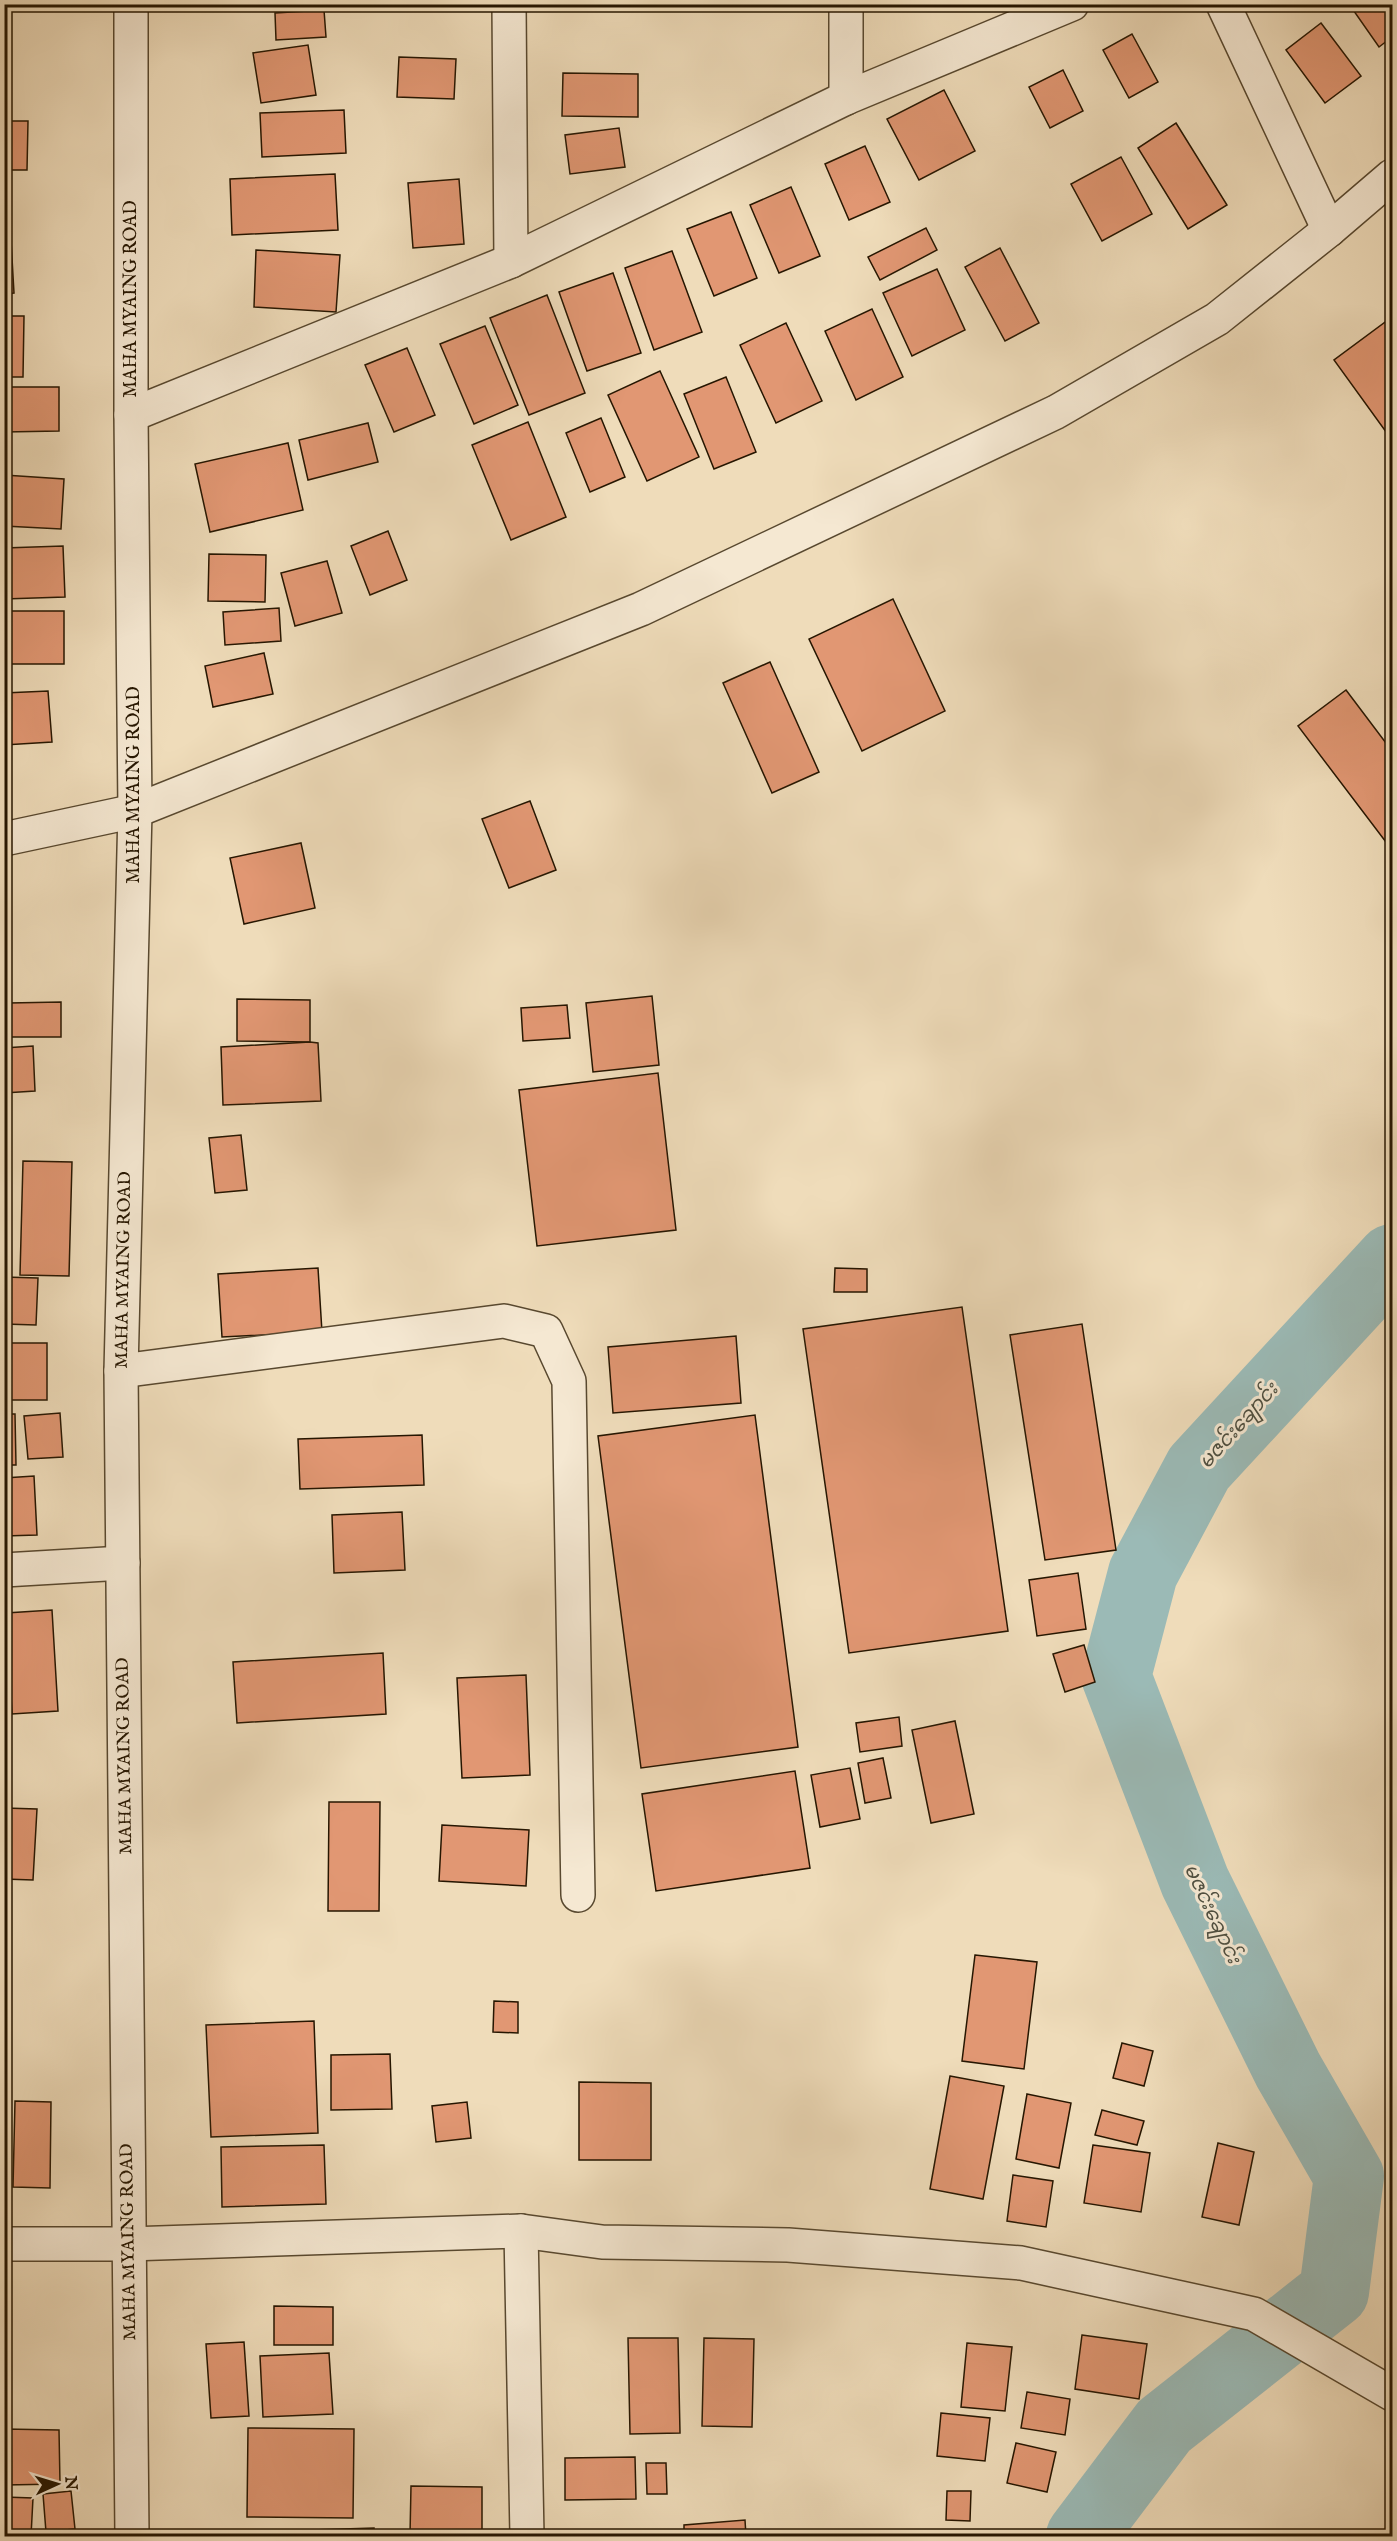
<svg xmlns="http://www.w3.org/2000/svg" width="1397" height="2541" font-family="'IM FELL English','Noto Sans Myanmar',serif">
  <rect width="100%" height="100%" fill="#efdcba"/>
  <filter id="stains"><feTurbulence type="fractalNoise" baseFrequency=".00333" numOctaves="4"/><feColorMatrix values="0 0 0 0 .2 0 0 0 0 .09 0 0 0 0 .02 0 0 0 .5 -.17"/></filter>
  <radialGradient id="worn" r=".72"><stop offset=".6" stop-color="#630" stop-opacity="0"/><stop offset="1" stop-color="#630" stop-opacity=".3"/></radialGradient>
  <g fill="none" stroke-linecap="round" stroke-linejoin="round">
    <path stroke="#9bbab6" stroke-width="70" d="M 1081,2536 L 1164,2426 L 1334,2292 L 1349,2176 L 1288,2070 L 1195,1882 L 1116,1676 L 1143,1573 L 1199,1468 L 1392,1259"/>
  </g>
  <g fill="#e19773" stroke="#261601" stroke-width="1.5">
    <path d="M 873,4 L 901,4 L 875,11 Z"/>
    <path d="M 1349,4 L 1392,4 L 1392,37 L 1379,47 Z"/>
    <path d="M 324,10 L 326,37 L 276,40 L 275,13 Z"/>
    <path d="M 1321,23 L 1361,76 L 1325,103 L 1286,50 Z"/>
    <path d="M 1132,34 L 1158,82 L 1129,98 L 1103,50 Z"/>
    <path d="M 308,45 L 316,95 L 261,103 L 253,53 Z"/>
    <path d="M 399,57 L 456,59 L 454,99 L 397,97 Z"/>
    <path d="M 1063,70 L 1083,111 L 1050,128 L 1029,87 Z"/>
    <path d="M 563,73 L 638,74 L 638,117 L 562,116 Z"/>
    <path d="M 944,90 L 975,151 L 919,180 L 887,119 Z"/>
    <path d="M 344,110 L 346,153 L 262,157 L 260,113 Z"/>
    <path d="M 4,121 L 28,121 L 27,170 L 4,170 Z"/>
    <path d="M 1176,123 L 1227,205 L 1188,229 L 1138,148 Z"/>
    <path d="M 619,128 L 625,167 L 570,174 L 565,135 Z"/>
    <path d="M 865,146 L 890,202 L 849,220 L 825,164 Z"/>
    <path d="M 1121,157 L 1152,214 L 1102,241 L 1071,184 Z"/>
    <path d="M 335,174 L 338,230 L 232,235 L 230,179 Z"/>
    <path d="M 459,179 L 464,244 L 413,248 L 408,183 Z"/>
    <path d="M 791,187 L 820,256 L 779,273 L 750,205 Z"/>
    <path d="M 731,212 L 757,278 L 714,296 L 687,229 Z"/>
    <path d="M 4,223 L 10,223 L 14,293 L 4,294 Z"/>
    <path d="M 926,228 L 937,250 L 880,280 L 868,257 Z"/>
    <path d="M 1000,248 L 1039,323 L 1005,341 L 965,267 Z"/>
    <path d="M 256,250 L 340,255 L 336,312 L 254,307 Z"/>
    <path d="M 672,251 L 702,332 L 654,350 L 625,268 Z"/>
    <path d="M 937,269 L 965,330 L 912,356 L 883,293 Z"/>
    <path d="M 613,273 L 641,353 L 587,371 L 559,292 Z"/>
    <path d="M 547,295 L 585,393 L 529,415 L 490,318 Z"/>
    <path d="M 872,309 L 903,377 L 856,400 L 825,331 Z"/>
    <path d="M 4,316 L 24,316 L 23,377 L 4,377 Z"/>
    <path d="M 1392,317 L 1392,434 L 1389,436 L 1334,360 Z"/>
    <path d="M 786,323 L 822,401 L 776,423 L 740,345 Z"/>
    <path d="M 485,326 L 518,405 L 474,424 L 440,344 Z"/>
    <path d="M 407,348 L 435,415 L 394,432 L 365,365 Z"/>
    <path d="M 660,371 L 699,457 L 647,481 L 608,395 Z"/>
    <path d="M 726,377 L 756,452 L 714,469 L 684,394 Z"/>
    <path d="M 4,387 L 59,387 L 59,431 L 4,432 Z"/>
    <path d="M 601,418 L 625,477 L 590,492 L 566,433 Z"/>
    <path d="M 528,422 L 566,517 L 511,540 L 472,445 Z"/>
    <path d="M 368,423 L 378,462 L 308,480 L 299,440 Z"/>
    <path d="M 288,443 L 303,510 L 210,532 L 195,464 Z"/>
    <path d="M 4,475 L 64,479 L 61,529 L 4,526 Z"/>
    <path d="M 388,531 L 407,580 L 370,595 L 351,546 Z"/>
    <path d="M 63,546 L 65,597 L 4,599 L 4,548 Z"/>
    <path d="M 209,554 L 266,555 L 265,602 L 208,601 Z"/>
    <path d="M 327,561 L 342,613 L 295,626 L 281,573 Z"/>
    <path d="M 893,599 L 945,711 L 862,751 L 809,639 Z"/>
    <path d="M 279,608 L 281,641 L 225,645 L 223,612 Z"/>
    <rect x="4" y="611" width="60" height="53"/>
    <path d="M 264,653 L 273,694 L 213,707 L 205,666 Z"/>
    <path d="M 770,662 L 819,772 L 772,793 L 723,683 Z"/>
    <path d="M 1346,690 L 1392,751 L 1392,850 L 1298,726 Z"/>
    <path d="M 48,691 L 52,742 L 4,745 L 4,693 Z"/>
    <path d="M 530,801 L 556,870 L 509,888 L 482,819 Z"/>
    <path d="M 301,843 L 315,908 L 244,924 L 230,858 Z"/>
    <path d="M 652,996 L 659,1065 L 593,1072 L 586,1003 Z"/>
    <path d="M 237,999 L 310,1000 L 310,1042 L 237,1041 Z"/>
    <path d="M 61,1002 L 61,1037 L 10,1037 L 9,1003 Z"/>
    <path d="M 567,1005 L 570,1038 L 523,1041 L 521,1008 Z"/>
    <path d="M 310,1042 L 318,1043 L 321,1101 L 223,1105 L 221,1047 Z"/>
    <path d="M 33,1046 L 35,1091 L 4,1093 L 4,1048 Z"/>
    <path d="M 658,1073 L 676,1230 L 537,1246 L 519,1090 Z"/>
    <path d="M 241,1135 L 247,1190 L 215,1193 L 209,1138 Z"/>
    <path d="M 23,1161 L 72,1162 L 69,1276 L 20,1275 Z"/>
    <path d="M 318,1268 L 322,1332 L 222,1337 L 218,1274 Z"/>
    <path d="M 835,1268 L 867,1269 L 867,1292 L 834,1292 Z"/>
    <path d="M 4,1277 L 38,1278 L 36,1325 L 4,1324 Z"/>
    <path d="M 962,1307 L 1008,1631 L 849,1653 L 803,1329 Z"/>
    <path d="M 1082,1324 L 1116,1550 L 1045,1560 L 1010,1335 Z"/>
    <path d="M 736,1336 L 741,1403 L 613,1413 L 608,1347 Z"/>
    <rect x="4" y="1343" width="43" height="57"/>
    <path d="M 60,1413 L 63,1457 L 28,1459 L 24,1416 Z"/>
    <path d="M 4,1414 L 15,1414 L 16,1465 L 4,1465 Z"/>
    <path d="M 755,1415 L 798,1747 L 641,1768 L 598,1436 Z"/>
    <path d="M 422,1435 L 424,1485 L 300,1489 L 298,1439 Z"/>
    <path d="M 34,1476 L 37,1535 L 4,1536 L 4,1478 Z"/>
    <path d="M 402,1512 L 405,1570 L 334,1573 L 332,1515 Z"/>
    <path d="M 1078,1573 L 1086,1629 L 1037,1636 L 1029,1580 Z"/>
    <path d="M 52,1610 L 58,1711 L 12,1714 L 6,1613 Z"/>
    <path d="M 1084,1645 L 1095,1682 L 1065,1692 L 1053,1654 Z"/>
    <path d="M 383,1653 L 386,1714 L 237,1723 L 233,1662 Z"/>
    <path d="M 526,1675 L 530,1775 L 462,1778 L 457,1678 Z"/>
    <path d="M 899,1717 L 902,1746 L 860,1752 L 856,1723 Z"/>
    <path d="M 955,1721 L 974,1814 L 931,1823 L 912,1730 Z"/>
    <path d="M 883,1758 L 891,1798 L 865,1803 L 858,1763 Z"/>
    <path d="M 850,1768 L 860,1819 L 820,1827 L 811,1775 Z"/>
    <path d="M 795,1771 L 810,1868 L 656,1891 L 642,1794 Z"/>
    <path d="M 329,1802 L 380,1802 L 379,1911 L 328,1911 Z"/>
    <path d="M 4,1808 L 37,1809 L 33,1880 L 4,1879 Z"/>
    <path d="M 442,1825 L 529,1830 L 526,1886 L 439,1881 Z"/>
    <path d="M 975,1955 L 1037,1962 L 1024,2069 L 962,2061 Z"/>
    <path d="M 494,2001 L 518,2002 L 518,2033 L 493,2032 Z"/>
    <path d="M 314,2021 L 318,2133 L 211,2137 L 206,2025 Z"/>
    <path d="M 1122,2043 L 1153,2051 L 1144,2086 L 1113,2078 Z"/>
    <path d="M 390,2054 L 392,2109 L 331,2110 L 331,2055 Z"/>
    <path d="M 950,2076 L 1004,2086 L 983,2199 L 930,2189 Z"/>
    <path d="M 579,2082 L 651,2083 L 651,2160 L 579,2160 Z"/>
    <path d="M 1027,2094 L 1071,2103 L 1059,2168 L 1016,2159 Z"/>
    <path d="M 15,2101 L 51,2102 L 50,2188 L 13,2187 Z"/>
    <path d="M 467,2102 L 471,2138 L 436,2142 L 432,2106 Z"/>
    <path d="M 1102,2110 L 1144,2121 L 1137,2145 L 1095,2135 Z"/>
    <path d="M 4,2114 L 8,2114 L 6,2162 L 4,2162 Z"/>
    <path d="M 1218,2143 L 1254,2152 L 1239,2225 L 1202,2217 Z"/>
    <path d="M 324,2145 L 326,2204 L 222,2207 L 221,2147 Z"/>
    <path d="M 1093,2145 L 1150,2153 L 1141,2212 L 1084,2203 Z"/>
    <path d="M 1013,2175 L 1053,2181 L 1046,2227 L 1007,2221 Z"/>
    <path d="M 274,2306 L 333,2307 L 333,2345 L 274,2345 Z"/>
    <path d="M 1082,2335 L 1147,2344 L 1139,2399 L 1075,2389 Z"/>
    <path d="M 628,2338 L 678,2338 L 680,2433 L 630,2434 Z"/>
    <path d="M 704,2338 L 754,2339 L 752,2427 L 702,2426 Z"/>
    <path d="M 244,2342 L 249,2416 L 211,2418 L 206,2344 Z"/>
    <path d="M 967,2343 L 1012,2347 L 1005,2411 L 961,2407 Z"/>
    <path d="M 329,2353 L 333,2414 L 263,2417 L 260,2356 Z"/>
    <path d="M 1027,2392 L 1070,2399 L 1065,2435 L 1021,2428 Z"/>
    <path d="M 941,2413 L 990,2418 L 985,2461 L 937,2456 Z"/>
    <path d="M 248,2428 L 354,2429 L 353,2518 L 247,2517 Z"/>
    <path d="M 4,2429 L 59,2430 L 60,2484 L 4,2485 Z"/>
    <path d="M 1016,2443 L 1056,2452 L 1047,2492 L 1007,2483 Z"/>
    <path d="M 635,2457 L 636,2499 L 565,2500 L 565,2458 Z"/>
    <path d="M 646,2463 L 666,2463 L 667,2494 L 647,2494 Z"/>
    <path d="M 411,2486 L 482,2487 L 482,2536 L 410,2535 Z"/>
    <path d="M 71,2491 L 75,2529 L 46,2532 L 43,2494 Z"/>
    <path d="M 947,2491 L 971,2491 L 970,2521 L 946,2520 Z"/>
    <path d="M 4,2497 L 33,2498 L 31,2536 L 4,2536 Z"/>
    <path d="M 1392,2514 L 1392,2536 L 1382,2536 Z"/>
    <path d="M 745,2520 L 746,2536 L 684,2536 L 684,2525 Z"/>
    <path d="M 374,2528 L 374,2536 L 250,2536 L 250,2532 Z"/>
    <path d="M 654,2530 L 654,2536 L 580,2536 L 580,2534 Z"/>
  </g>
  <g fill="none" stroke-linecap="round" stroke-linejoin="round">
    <g stroke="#58482f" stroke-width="36">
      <g id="minor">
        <path d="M 131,4 L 131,415 L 135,811 L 121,1371 L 132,2536"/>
        <path d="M 509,4 L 511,261"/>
        <path d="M 846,4 L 846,98"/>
        <path d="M 1223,4 L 1329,230"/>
        <path d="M 131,415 L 511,261 L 846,98 L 1072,4"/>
        <path d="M 4,839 L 135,811 L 641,609 L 1056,412 L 1217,319 L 1329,230 L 1392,176"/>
        <path d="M 121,1371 L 504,1321 L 546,1331 L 569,1381 L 578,1895"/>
        <path d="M 4,1570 L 123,1563"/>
        <path d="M 521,2231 L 527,2536"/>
        <path d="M 4,2244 L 129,2244 L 521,2231 L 602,2242 L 788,2245 L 1021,2263 L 1254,2314 L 1392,2394"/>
      </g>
    </g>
    <use href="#minor" stroke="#f5e8d2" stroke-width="33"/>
  </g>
  <g text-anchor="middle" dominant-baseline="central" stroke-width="6" stroke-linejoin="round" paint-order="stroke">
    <g font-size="18" fill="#261601" stroke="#f5e8d2">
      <text transform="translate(131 299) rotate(-90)">MAHA MYAING ROAD</text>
      <text transform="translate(134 785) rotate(-90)">MAHA MYAING ROAD</text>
      <text transform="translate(124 1270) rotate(-89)">MAHA MYAING ROAD</text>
      <text transform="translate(125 1756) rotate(-91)">MAHA MYAING ROAD</text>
      <text transform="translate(129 2242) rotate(-91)">MAHA MYAING ROAD</text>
    </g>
    <g font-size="20" font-style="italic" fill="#4f4f40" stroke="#f5e8d2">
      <text transform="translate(1239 1426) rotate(-48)">မဇင်းချောင်း</text>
      <text transform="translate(1212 1914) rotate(65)">မဇင်းချောင်း</text>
    </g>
  </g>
  <rect width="1397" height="2541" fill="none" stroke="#efdcba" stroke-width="24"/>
  <rect x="6" y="6" width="1385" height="2529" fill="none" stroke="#261601" stroke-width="3"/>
  <rect x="12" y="12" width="1373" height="2517" fill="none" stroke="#261601" stroke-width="1.5"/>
  <g transform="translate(57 2484) rotate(86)" stroke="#f5e8d2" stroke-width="4.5" paint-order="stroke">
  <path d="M0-4.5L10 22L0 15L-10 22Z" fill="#261601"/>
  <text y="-9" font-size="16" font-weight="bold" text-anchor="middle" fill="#261601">N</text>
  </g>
  <rect width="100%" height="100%" filter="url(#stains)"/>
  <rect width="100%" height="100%" fill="url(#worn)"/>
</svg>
